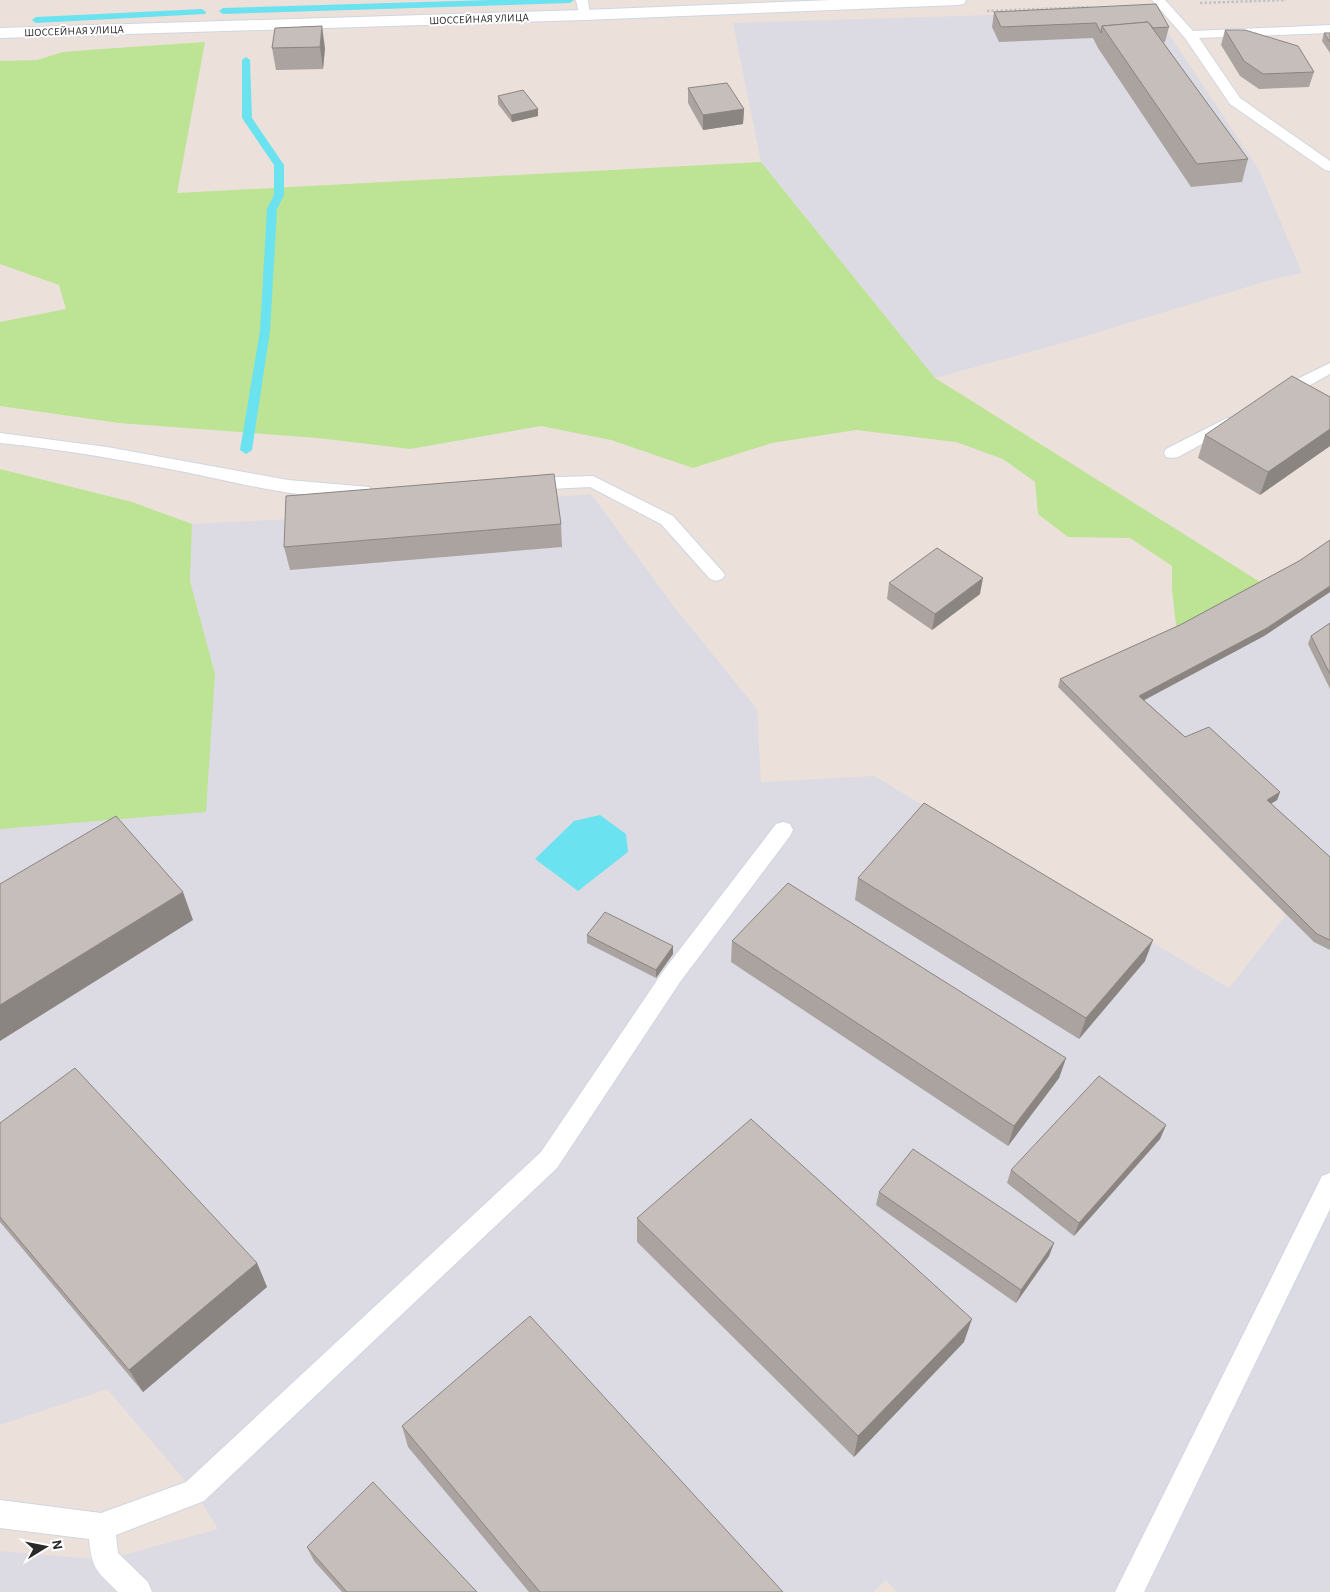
<svg xmlns="http://www.w3.org/2000/svg" width="1330" height="1592" font-family="'Alegreya Sans',sans-serif">
  <rect width="100%" height="100%" fill="#ebe1da"/>
  <g fill="#dcdbe3">
    <path d="M 1153,10 L 1259,170 L 1302,273 L 1274,279 L 1066,342 L 935,378 L 761,162 L 733,23 Z"/>
    <path d="M 591,494 L 676,609 L 757,709 L 761,782 L 874,776 L 1229,988 L 1286,915 L 1058,687 L 1177,633 L 1330,546 L 1330,1592 L 897,1592 L 886,1580 L 873,1592 L 0,1592 L 0,1551 L 105,1560 L 218,1529 L 195,1492 L 107,1389 L 0,1425 L 0,824 L 215,674 L 190,581 L 192,524 L 291,519 Z"/>
  </g>
  <g fill="#bde395">
    <path d="M 205,42 L 177,193 L 761,162 L 935,378 L 1265,585 L 1177,633 L 1172,590 L 1172,566 L 1130,538 L 1068,537 L 1038,514 L 1035,482 L 1003,459 L 956,442 L 856,430 L 772,443 L 693,468 L 611,440 L 541,426 L 410,449 L 318,438 L 119,423 L 0,406 L 0,322 L 66,309 L 59,285 L 0,264 L 0,61 L 37,60 L 63,52 L 102,49 Z"/>
    <path d="M 0,469 L 132,502 L 192,524 L 190,581 L 215,674 L 206,812 L 0,829 Z"/>
  </g>
  <path fill="#6be2ef" d="M 600,815 L 626,834 L 628,852 L 578,891 L 535,859 L 574,821 Z"/>
  <g fill="none" stroke-linecap="round" stroke-linejoin="round">
    <g fill="#6be2ef" fill-rule="evenodd">
      <path d="M 490,0 L 574,0 L 570,3 L 223,14 L 219,11 L 223,8 Z"/>
      <path d="M 202,9 L 206,12 L 205,14 L 36,23 L 32,20 L 36,17 Z"/>
      <path d="M 246,57 L 250,60 L 252,118 L 284,165 L 284,195 L 277,209 L 270,331 L 252,450 L 246,454 L 240,450 L 260,331 L 267,209 L 274,195 L 274,165 L 242,118 L 242,60 Z"/>
    </g>
    <g stroke="#cfd6e2" stroke-width="2">
      <g id="lane">
        <path d="M 576,0 L 588,0 L 590,15 L 588,18 L 580,18 Z"/>
        <path d="M 1152,0 L 1165,0 L 1193,31 L 1330,25 L 1330,33 L 1199,38 L 1240,98 L 1330,161 L 1330,171 L 1325,170 L 1230,104 L 1185,38 Z"/>
        <path d="M 1330,363 L 1330,374 L 1285,399 L 1273,399 L 1271,395 L 1273,391 Z"/>
        <path d="M 1227,418 L 1233,419 L 1235,423 L 1233,427 L 1178,457 L 1172,458 L 1166,457 L 1164,453 L 1166,449 Z"/>
        <path d="M 0,433 L 107,447 L 288,480 L 369,487 L 372,491 L 369,495 C 327,506 230,481 185,472 C 123,460 62,449 0,443 Z"/>
        <path d="M 593,476 L 673,516 L 722,571 L 725,575 L 722,579 L 716,581 L 710,579 L 661,524 L 590,487 L 530,490 L 524,488 L 522,484 L 524,480 L 530,478 Z"/>
        <path d="M 783,822 L 790,824 L 793,830 L 790,836 L 680,982 L 557,1168 L 204,1501 L 116,1535 L 118,1553 L 148,1582 L 152,1592 L 118,1592 C 97,1571 92,1570 89,1539 L 0,1528 L 0,1500 L 101,1513 L 186,1482 L 541,1152 L 664,970 L 776,824 Z"/>
        <path d="M 1330,1173 L 1330,1209 L 1144,1592 L 1115,1592 L 1322,1176 Z"/>
      </g>
    </g>
    <g stroke="#cfd6e2" stroke-width="2">
      <path id="secondary" d="M 832,0 L 966,0 L 964,4 L 958,5 L 584,20 L 0,38 L 0,28 L 584,10 Z"/>
    </g>
    <g stroke="#c3c3c3" stroke-width="2.5" stroke-dasharray="2.5 2" stroke-linecap="butt">
      <path d="M 1200,3 L 1286,0"/>
      <path d="M 987,11 L 1091,7"/>
    </g>
    <use href="#lane" fill="#fff" fill-rule="evenodd"/>
    <use href="#secondary" fill="#fff" fill-rule="evenodd"/>
  </g>
  <g fill="#aaa3a0">
    <path d="M 994,12 L 1169,27 L 1165,42 L 1163,42 L 1248,159 L 1242,182 L 1191,187 L 1098,48 L 1093,38 L 999,42 L 992,27 Z"/>
    <path d="M 275,28 L 325,48 L 323,69 L 276,70 L 272,48 Z"/>
    <path d="M 1225,30 L 1314,72 L 1309,87 L 1259,89 L 1240,76 L 1221,45 Z"/>
    <path d="M 1324,33 L 1330,33 L 1330,53 L 1322,41 Z"/>
    <path d="M 688,88 L 744,109 L 743,124 L 703,130 L 688,103 Z"/>
    <path d="M 498,96 L 538,109 L 538,116 L 512,122 L 498,104 Z"/>
    <path d="M 1330,397 L 1330,446 L 1260,495 L 1198,458 L 1205,435 Z"/>
    <path d="M 561,524 L 562,547 L 290,570 L 284,547 Z"/>
    <path d="M 1330,540 L 1330,592 L 1264,636 L 1144,700 L 1185,737 L 1280,792 L 1277,800 L 1271,804 L 1330,857 L 1330,950 L 1314,942 L 1058,687 L 1060,679 L 1180,625 L 1299,561 Z"/>
    <path d="M 889,583 L 980,594 L 932,630 L 887,599 Z"/>
    <path d="M 1330,623 L 1330,689 L 1308,644 L 1311,636 Z"/>
    <path d="M 858,878 L 1145,961 L 1079,1039 L 855,900 Z"/>
    <path d="M 587,935 L 673,946 L 673,954 L 656,978 L 587,943 Z"/>
    <path d="M 732,941 L 1066,1058 L 1059,1078 L 1008,1146 L 731,962 Z"/>
    <path d="M 0,1123 L 257,1263 L 267,1287 L 143,1392 L 0,1222 Z"/>
    <path d="M 1166,1125 L 1160,1139 L 1074,1236 L 1007,1183 L 1011,1170 Z"/>
    <path d="M 879,1192 L 1054,1243 L 1049,1256 L 1016,1303 L 876,1205 Z"/>
    <path d="M 637,1218 L 964,1342 L 854,1457 L 637,1242 Z"/>
    <path d="M 402,1426 L 783,1592 L 529,1592 L 408,1447 Z"/>
    <path d="M 307,1547 L 477,1592 L 342,1592 L 314,1561 Z"/>
  </g>
  <g fill="#8b8582">
    <path d="M 322,26 L 325,48 L 323,69 L 320,47 Z"/>
    <path d="M 538,109 L 538,116 L 512,122 L 511,115 Z"/>
    <path d="M 744,109 L 743,124 L 703,130 L 703,115 Z"/>
    <path d="M 1330,429 L 1330,446 L 1260,495 L 1268,472 Z"/>
    <path d="M 983,578 L 980,594 L 932,630 L 935,614 Z"/>
    <path d="M 1330,586 L 1330,592 L 1264,636 L 1137,704 L 1139,696 Z"/>
    <path d="M 1280,792 L 1277,800 L 1264,808 L 1267,800 Z"/>
    <path d="M 183,892 L 193,920 L 0,1041 L 0,1005 Z"/>
    <path d="M 1153,940 L 1145,961 L 1079,1039 L 1086,1018 Z"/>
    <path d="M 673,946 L 673,954 L 656,978 L 656,970 Z"/>
    <path d="M 1066,1058 L 1059,1078 L 1008,1146 L 1014,1126 Z"/>
    <path d="M 1166,1125 L 1160,1139 L 1074,1236 L 1079,1223 Z"/>
    <path d="M 1054,1243 L 1049,1256 L 1016,1303 L 1021,1290 Z"/>
    <path d="M 257,1263 L 267,1287 L 143,1392 L 129,1370 Z"/>
    <path d="M 972,1319 L 964,1342 L 854,1457 L 858,1436 Z"/>
  </g>
  <g fill="#c6beba" stroke="#8b8582">
    <path d="M 1156,4 L 1169,27 L 1153,28 L 1148,22 L 1102,26 L 1101,33 L 1096,23 L 1001,27 L 994,12 Z"/>
    <path d="M 1148,22 L 1248,159 L 1197,164 L 1102,26 Z"/>
    <path d="M 322,26 L 320,47 L 272,48 L 275,28 Z"/>
    <path d="M 1225,30 L 1245,30 L 1298,46 L 1314,72 L 1263,74 L 1244,61 Z"/>
    <path d="M 1324,33 L 1330,33 L 1330,42 Z"/>
    <path d="M 727,83 L 744,109 L 703,115 L 688,88 Z"/>
    <path d="M 523,90 L 538,109 L 511,115 L 498,96 Z"/>
    <path d="M 1292,376 L 1330,397 L 1330,429 L 1268,472 L 1205,435 Z"/>
    <path d="M 554,474 L 561,524 L 284,547 L 286,496 Z"/>
    <path d="M 1330,540 L 1330,586 L 1267,628 L 1139,696 L 1185,737 L 1209,727 L 1280,792 L 1267,800 L 1330,857 L 1330,940 L 1317,934 L 1060,679 L 1180,625 L 1299,561 Z"/>
    <path d="M 937,548 L 983,578 L 935,614 L 889,583 Z"/>
    <path d="M 1330,623 L 1330,674 L 1311,636 Z"/>
    <path d="M 924,803 L 1153,940 L 1086,1018 L 858,878 Z"/>
    <path d="M 116,816 L 183,892 L 0,1005 L 0,884 Z"/>
    <path d="M 788,883 L 1066,1058 L 1014,1126 L 732,941 Z"/>
    <path d="M 605,912 L 673,946 L 656,970 L 587,935 Z"/>
    <path d="M 75,1068 L 257,1263 L 129,1370 L 0,1217 L 0,1123 Z"/>
    <path d="M 1099,1076 L 1166,1125 L 1079,1223 L 1011,1170 Z"/>
    <path d="M 751,1119 L 972,1319 L 858,1436 L 637,1218 Z"/>
    <path d="M 913,1149 L 1054,1243 L 1021,1290 L 879,1192 Z"/>
    <path d="M 530,1316 L 783,1592 L 540,1592 L 402,1426 Z"/>
    <path d="M 373,1482 L 477,1592 L 347,1592 L 307,1547 Z"/>
  </g>
  <g text-anchor="middle" dominant-baseline="central" stroke-width="4" stroke-linejoin="round" paint-order="stroke">
    <g font-size="11" fill="#292929" stroke="#fff">
      <text transform="translate(479 19) rotate(-2)">ШОССЕЙНАЯ УЛИЦА</text>
      <text transform="translate(74 31) rotate(-2)">ШОССЕЙНАЯ УЛИЦА</text>
    </g>
  </g>
  <g transform="translate(45 1547) rotate(80)" stroke="#ffffff" stroke-width="4" paint-order="stroke">
  <path d="M0-4L9 19L0 12L-9 19Z" fill="#292929"/>
  <text y="-8" font-size="14" font-weight="bold" text-anchor="middle" fill="#292929">N</text>
  </g>
</svg>
